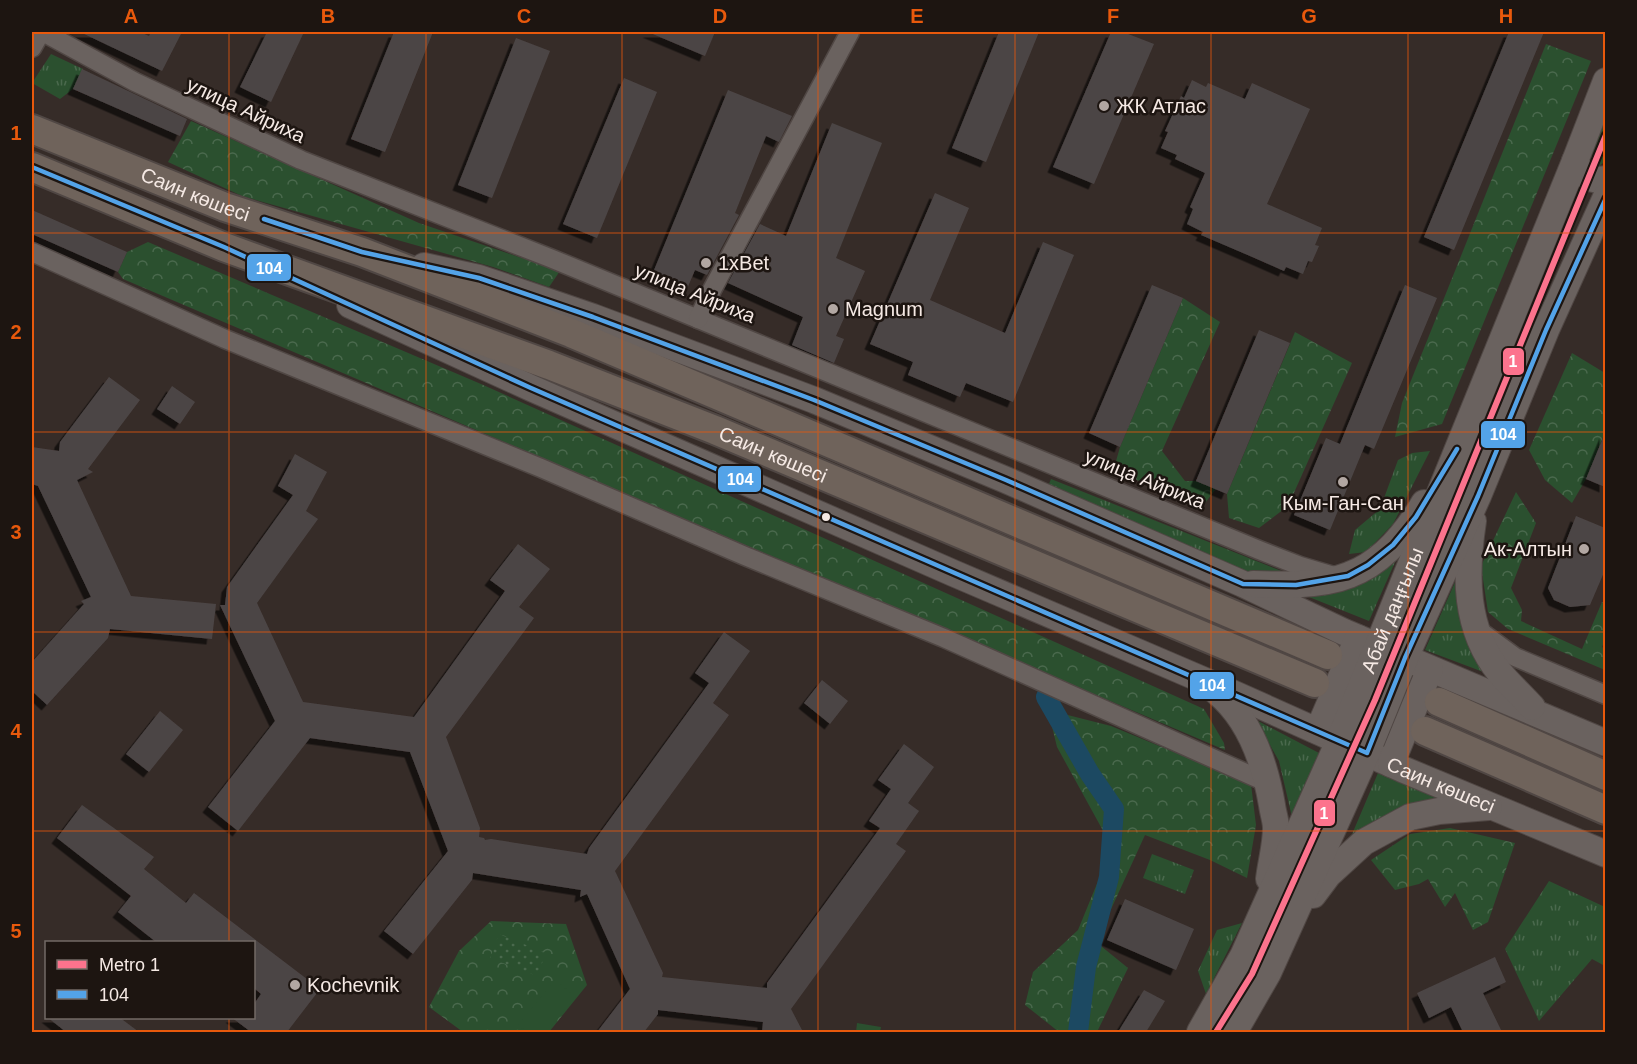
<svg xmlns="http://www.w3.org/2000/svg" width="1637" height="1064" font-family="Arial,sans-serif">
  <defs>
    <pattern id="grass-tufts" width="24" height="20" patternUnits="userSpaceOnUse" patternTransform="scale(1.5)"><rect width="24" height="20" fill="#2b502f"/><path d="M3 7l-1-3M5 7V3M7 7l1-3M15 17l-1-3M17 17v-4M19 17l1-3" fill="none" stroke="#4a694d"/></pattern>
    <pattern id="forest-crowns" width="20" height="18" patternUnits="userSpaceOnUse" patternTransform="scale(1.5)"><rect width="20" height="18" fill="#2b502f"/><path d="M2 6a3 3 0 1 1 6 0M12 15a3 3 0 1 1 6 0" fill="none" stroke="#4a694d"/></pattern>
    <pattern id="park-dots" width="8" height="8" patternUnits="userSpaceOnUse" patternTransform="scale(1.5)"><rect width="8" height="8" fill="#2b502f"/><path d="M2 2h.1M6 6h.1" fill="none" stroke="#4a694d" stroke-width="1.8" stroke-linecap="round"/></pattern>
    <filter id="shadow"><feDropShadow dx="-5.5" dy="5.5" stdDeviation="0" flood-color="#0009"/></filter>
  </defs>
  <rect width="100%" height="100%" fill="#362c28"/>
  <g fill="url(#grass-tufts)">
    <path d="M 51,54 L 83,69 L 73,89 L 60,99 L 32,83 Z"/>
    <path d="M 1605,114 L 1605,157 L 1603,163 L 1597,168 L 1590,163 L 1589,154 Z"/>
    <path d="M 1430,451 L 1393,524 L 1366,552 L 1349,554 L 1355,530 L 1380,509 L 1398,460 L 1412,453 Z"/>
    <path d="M 1051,479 L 1294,576 L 1243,575 L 1047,489 Z"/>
    <path d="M 1403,544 L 1369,621 L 1294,591 Z"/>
    <path d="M 1456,580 L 1460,614 L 1469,647 L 1486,673 L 1425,650 Z"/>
    <path d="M 1256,720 L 1319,753 L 1292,817 L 1279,761 Z"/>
    <path d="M 1378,773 L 1442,799 L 1413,805 L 1391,812 L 1350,839 Z"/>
    <path d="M 1152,854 L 1194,870 L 1185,894 L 1143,878 Z"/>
    <path d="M 1549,881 L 1605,907 L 1605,966 L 1592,959 L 1539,1021 L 1505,949 Z"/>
    <path d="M 1242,923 L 1206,994 L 1198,971 L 1217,930 Z"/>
  </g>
  <g fill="url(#forest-crowns)">
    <path d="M 1546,44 L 1591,61 L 1442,424 L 1395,437 L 1402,403 Z"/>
    <path d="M 191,121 L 419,223 L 560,271 L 549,287 L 493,267 L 242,196 L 168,162 Z"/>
    <path d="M 148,242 L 481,384 L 1204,709 L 1224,743 L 1225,750 L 123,279 L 118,272 L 127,252 Z"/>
    <path d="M 1183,298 L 1220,322 L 1162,451 L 1185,481 L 1196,481 L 1216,489 L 1205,503 L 1113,472 L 1120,447 Z"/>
    <path d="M 1295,332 L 1352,363 L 1288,506 L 1259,528 L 1229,518 L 1227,494 Z"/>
    <path d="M 1572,353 L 1605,373 L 1605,432 L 1586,479 L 1572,503 L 1545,480 L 1529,450 Z"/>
    <path d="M 1516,492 L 1536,523 L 1511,588 L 1522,610 L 1521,621 L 1582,649 L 1602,602 L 1605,604 L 1605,640 L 1602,647 L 1605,649 L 1605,670 L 1508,629 L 1488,612 L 1481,566 Z"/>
    <path d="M 1048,710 L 1111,726 L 1251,784 L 1256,825 L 1247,878 L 1210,860 L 1145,835 L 1096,942 L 1128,968 L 1097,1032 L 1059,1032 L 1025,1005 L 1033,972 L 1078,930 L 1112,847 L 1057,747 Z"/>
    <path d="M 1450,828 L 1515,843 L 1488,922 L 1473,930 L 1455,893 L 1445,907 L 1428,879 L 1419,884 L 1395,890 L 1371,860 L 1410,834 Z"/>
    <path d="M 491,921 L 566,924 L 587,985 L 549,1032 L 463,1032 L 429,1007 L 459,951 Z"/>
  </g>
  <path fill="url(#park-dots)" d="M 499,934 L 546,953 L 537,976 L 490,958 Z"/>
  <g fill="#2b502f">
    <path d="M 555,980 L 576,997 L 546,1032 L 527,1032 L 518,1025 Z"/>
    <path d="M 857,1023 L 881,1027 L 880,1032 L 856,1032 Z"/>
  </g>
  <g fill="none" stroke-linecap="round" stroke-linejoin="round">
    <path stroke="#1c4962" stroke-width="20" d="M 1046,697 L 1090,774 L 1114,809 L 1109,877 L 1086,967 L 1078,1032"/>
  </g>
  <g fill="#4c4545" filter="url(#shadow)">
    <path d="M 80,32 L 140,32 L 149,36 L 151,32 L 182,32 L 162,71 Z"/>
    <path d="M 267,32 L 304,32 L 271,102 L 240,87 Z"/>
    <path d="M 394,32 L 433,32 L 385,152 L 351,139 Z"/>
    <path d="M 648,32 L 715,32 L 705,56 Z"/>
    <path d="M 999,32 L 1039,32 L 986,162 L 952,148 Z"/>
    <path d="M 1111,32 L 1123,32 L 1154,44 L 1094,184 L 1053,167 Z"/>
    <path d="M 1509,32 L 1544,32 L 1454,250 L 1424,237 Z"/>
    <path d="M 516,38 L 550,51 L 492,198 L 458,185 Z"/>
    <path d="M 82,69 L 187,119 L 180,136 L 73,89 Z"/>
    <path d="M 624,78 L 657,92 L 597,238 L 563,224 Z"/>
    <path d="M 1192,80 L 1206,87 L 1208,83 L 1245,99 L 1252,83 L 1310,109 L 1267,204 L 1322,228 L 1315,245 L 1319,246 L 1312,262 L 1308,261 L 1303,274 L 1286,267 L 1284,271 L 1250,256 L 1201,235 L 1203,232 L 1187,224 L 1193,209 L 1190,207 L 1205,173 L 1175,159 L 1177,155 L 1161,148 L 1168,132 L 1165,131 L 1181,96 L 1184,98 Z"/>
    <path d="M 728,90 L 792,116 L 779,142 L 766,136 L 735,213 L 739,215 L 707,275 L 695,270 L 687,289 L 652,275 Z"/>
    <path d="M 832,123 L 882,143 L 836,258 L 865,271 L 836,336 L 844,339 L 834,363 L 792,345 L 803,317 L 728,283 L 760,224 L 786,236 Z"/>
    <path d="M 935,193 L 969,208 L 930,300 L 1005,333 L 1043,242 L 1074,255 L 1013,402 L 966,383 L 960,397 L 908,375 L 913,362 L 870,344 Z"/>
    <path d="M 32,210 L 127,252 L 118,272 L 32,234 Z"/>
    <path d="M 1152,285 L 1183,298 L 1120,447 L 1089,433 Z"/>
    <path d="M 1405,285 L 1437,298 L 1374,449 L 1365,445 L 1330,530 L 1294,515 L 1326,438 L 1340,444 Z"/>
    <path d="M 1259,330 L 1290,343 L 1227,494 L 1196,481 Z"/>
    <path d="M 109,377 L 140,400 L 88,469 L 93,472 L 77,480 L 131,596 L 216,604 L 212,639 L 110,629 L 108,638 L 47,705 L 32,691 L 32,662 L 84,604 L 81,601 L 91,597 L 38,486 L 32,484 L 32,447 L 59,451 L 60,442 Z"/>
    <path d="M 172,386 L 195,402 L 180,424 L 157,409 Z"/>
    <path d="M 1605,433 L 1605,487 L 1586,479 Z"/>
    <path d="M 295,454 L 327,472 L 306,511 L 318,519 L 257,603 L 303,702 L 414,717 L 505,591 L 490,580 L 518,544 L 550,569 L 519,607 L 534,618 L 446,737 L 480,828 L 479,837 L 484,838 L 485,840 L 491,839 L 587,854 L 589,848 L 709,683 L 695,673 L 724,632 L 750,651 L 713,703 L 729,715 L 615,871 L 663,973 L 662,977 L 767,988 L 767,983 L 880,828 L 869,821 L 891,789 L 878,780 L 904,744 L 934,767 L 908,803 L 919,811 L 896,844 L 906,851 L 791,1009 L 803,1032 L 762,1032 L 763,1022 L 658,1010 L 658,1014 L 644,1032 L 597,1032 L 630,989 L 587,894 L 580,897 L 581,890 L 473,873 L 472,880 L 413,954 L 384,931 L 448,851 L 410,752 L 310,738 L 238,831 L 208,807 L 275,721 L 220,605 L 225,605 L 227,587 L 293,495 L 278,486 Z"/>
    <path d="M 1576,516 L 1605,528 L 1605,570 L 1590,605 L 1570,607 L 1554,600 L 1548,588 Z"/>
    <path d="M 822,680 L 848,701 L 830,724 L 804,703 Z"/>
    <path d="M 160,711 L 183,730 L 149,772 L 126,754 Z"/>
    <path d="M 82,805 L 154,857 L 144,869 L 186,903 L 194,893 L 320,989 L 287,1032 L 251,1032 L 231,1017 L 254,1017 L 254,1004 L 261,994 L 254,988 L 254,942 L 156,942 L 118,912 L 131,896 L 57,838 Z"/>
    <path d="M 1125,899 L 1194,929 L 1176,970 L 1107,940 Z"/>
    <path d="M 1495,957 L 1506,982 L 1483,993 L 1502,1032 L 1463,1032 L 1451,1007 L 1429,1018 L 1417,993 Z"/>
    <path d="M 1144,990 L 1165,1001 L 1146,1032 L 1118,1032 Z"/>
    <path d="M 47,1017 L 119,1017 L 139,1032 L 66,1032 Z"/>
  </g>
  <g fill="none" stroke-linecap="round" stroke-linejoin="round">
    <g stroke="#504744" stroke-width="21">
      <g id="street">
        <path d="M 43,32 L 135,82 L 301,160 L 550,258 L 1259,550 L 1300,566 L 1337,577"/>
        <path d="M 32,48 L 41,32"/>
        <path d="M 32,252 L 225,339 L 541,468 L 745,556 L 944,638 L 1268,783"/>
        <path d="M 698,319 L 713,288 L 850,32"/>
        <path d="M 1477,629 L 1515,657 L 1606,695"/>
      </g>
    </g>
    <g stroke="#504744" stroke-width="28">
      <g id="secondary">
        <path d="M 1575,161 C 1582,175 1589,182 1606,179"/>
        <path d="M 424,266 L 479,278 L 593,317 L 814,400 L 1006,480 L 1243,584 L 1344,632 L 1606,743"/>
        <path id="s1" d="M 350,305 L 531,388 L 953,573 L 1203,680 L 1402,769 L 1606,854"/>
        <path d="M 1473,521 C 1465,574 1464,629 1500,673 C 1510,685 1522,696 1532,707"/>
        <path d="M 1253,584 C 1281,585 1322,586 1349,575 C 1382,563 1407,532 1424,503"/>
        <path d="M 1217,692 C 1251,720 1265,764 1272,805 C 1273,813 1276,821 1276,828 C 1276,845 1271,862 1269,879"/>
        <path d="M 1318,731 L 1358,638"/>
        <path d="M 1391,764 L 1430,669"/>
        <path d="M 1313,895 L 1328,875 L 1364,842 L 1410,817 L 1439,811 L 1489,807"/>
        <path id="s2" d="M 1200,1032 L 1243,956 L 1339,741 L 1575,161 L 1606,81"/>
        <path d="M 1234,1032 L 1268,973 L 1360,769 L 1405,658 L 1478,496 L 1546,330 L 1606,197"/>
      </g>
    </g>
    <g stroke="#504744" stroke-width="32">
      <g id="primary">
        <path id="s3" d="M 32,129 L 225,207 L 362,252 L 571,333 L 1328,655"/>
        <path id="s4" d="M 32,167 L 224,247 L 549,365 L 715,430 L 1315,683"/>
        <path d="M 1439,702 L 1606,776"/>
        <path d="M 1425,731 L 1606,810"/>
      </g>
    </g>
    <use href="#street" stroke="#6a625f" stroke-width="18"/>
    <use href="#secondary" stroke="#6a625f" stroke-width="26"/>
    <use href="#primary" stroke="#6f635b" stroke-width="28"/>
    <g stroke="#1d1511" stroke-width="9">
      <g id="bus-1">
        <path d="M 32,167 L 224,247 L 531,388 L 1367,753 L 1405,658 L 1478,496 L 1546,330 L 1606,198"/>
        <path d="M 264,219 L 362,252 L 479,278 L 593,317 L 814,400 L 1006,480 L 1243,584 L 1296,585 L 1348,576 L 1368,565 L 1393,545 L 1416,517 L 1457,449"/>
      </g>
    </g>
    <use href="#bus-1" stroke="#53a3e8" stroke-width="4.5"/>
    <g stroke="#1d1511" stroke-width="10">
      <path id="metro-1" d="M 1216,1032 L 1252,974 L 1375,700 L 1606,135"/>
    </g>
    <use href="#metro-1" stroke="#fc738d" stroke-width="6"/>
  </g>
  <path fill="none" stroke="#e8590c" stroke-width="1.5" stroke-opacity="0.55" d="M 229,32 L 229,942M 426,32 L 426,1032M 622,32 L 622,1032M 818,32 L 818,1032M 1015,32 L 1015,1032M 1211,32 L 1211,1032M 1408,32 L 1408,1032M 32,233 L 1606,233M 32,432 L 1606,432M 32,632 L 1606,632M 32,831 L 1606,831M 229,1018 L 229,1032"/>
  <g fill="#b2a7a2" stroke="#1d1511" stroke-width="2">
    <circle cx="1104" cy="106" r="6"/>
    <circle cx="706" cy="263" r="6"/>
    <circle cx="833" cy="309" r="6"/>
    <circle cx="1343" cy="482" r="6"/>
    <circle cx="1584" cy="549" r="6"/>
    <circle cx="295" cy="985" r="6"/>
  </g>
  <circle fill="#f5e9e4" stroke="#1d1511" stroke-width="2" cx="826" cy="517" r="5"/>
  <g text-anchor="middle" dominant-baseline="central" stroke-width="5" stroke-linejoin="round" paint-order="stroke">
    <g font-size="20" fill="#f5e9e4" stroke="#1d1511" text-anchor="start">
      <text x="1116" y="106">ЖК Атлас</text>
      <text x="718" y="263">1xBet</text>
      <text x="845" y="309">Magnum</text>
      <text x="1343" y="503" text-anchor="middle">Кым-Ган-Сан</text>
      <text x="1572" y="549" text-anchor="end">Ак-Алтын</text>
      <text x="307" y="985">Kochevnik</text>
    </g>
    <g font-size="20" fill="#f5e9e4" stroke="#1d1511">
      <text transform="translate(246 110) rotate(25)">улица Айриха</text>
      <text stroke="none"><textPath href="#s3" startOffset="176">Саин көшесі</textPath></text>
      <text transform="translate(695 293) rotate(22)">улица Айриха</text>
      <text stroke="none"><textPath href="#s4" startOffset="795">Саин көшесі</textPath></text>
      <text transform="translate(1145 479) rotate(22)">улица Айриха</text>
      <text stroke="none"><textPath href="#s2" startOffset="464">Абай даңғылы</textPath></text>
      <text stroke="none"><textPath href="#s1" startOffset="1192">Саин көшесі</textPath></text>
    </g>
  </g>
  <g stroke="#1d1511" stroke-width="2">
    <rect x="246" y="253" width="46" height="29" rx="6" fill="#53a3e8"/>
    <rect x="1502" y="347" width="23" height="29" rx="6" fill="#fc738d"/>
    <rect x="1480" y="420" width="46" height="29" rx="6" fill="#53a3e8"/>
    <rect x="717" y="465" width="45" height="28" rx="6" fill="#53a3e8"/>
    <rect x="1189" y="671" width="46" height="29" rx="6" fill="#53a3e8"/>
    <rect x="1313" y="799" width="23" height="28" rx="6" fill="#fc738d"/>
  </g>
  <g font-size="16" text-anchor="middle" font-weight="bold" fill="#fff">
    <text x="269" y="274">104</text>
    <text x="1513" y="367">1</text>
    <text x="1503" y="440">104</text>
    <text x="740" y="485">104</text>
    <text x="1212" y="691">104</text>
    <text x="1324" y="819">1</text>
  </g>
  <rect width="1637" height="1064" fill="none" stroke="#1d1511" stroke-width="66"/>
  <rect x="45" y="941" width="210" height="78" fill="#1d1511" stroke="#736a65" stroke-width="1.5"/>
  <rect x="57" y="960" width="30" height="9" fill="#fc738d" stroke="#736a65" stroke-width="1.5"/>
  <text x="99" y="971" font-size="18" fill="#f5e9e4">Metro 1</text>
  <rect x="57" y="990" width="30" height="9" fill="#53a3e8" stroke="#736a65" stroke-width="1.5"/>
  <text x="99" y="1001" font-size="18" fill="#f5e9e4">104</text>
  <rect x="33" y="33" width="1571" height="998" fill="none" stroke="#e8590c" stroke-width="2"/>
  <g font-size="20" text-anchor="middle" font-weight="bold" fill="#e8590c">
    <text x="131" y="23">A</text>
    <text x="328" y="23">B</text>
    <text x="524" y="23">C</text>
    <text x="720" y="23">D</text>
    <text x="917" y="23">E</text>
    <text x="1113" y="23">F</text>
    <text x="1309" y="23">G</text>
    <text x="1506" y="23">H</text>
    <text x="16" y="140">1</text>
    <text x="16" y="339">2</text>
    <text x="16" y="539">3</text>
    <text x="16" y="738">4</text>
    <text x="16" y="938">5</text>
  </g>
</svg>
